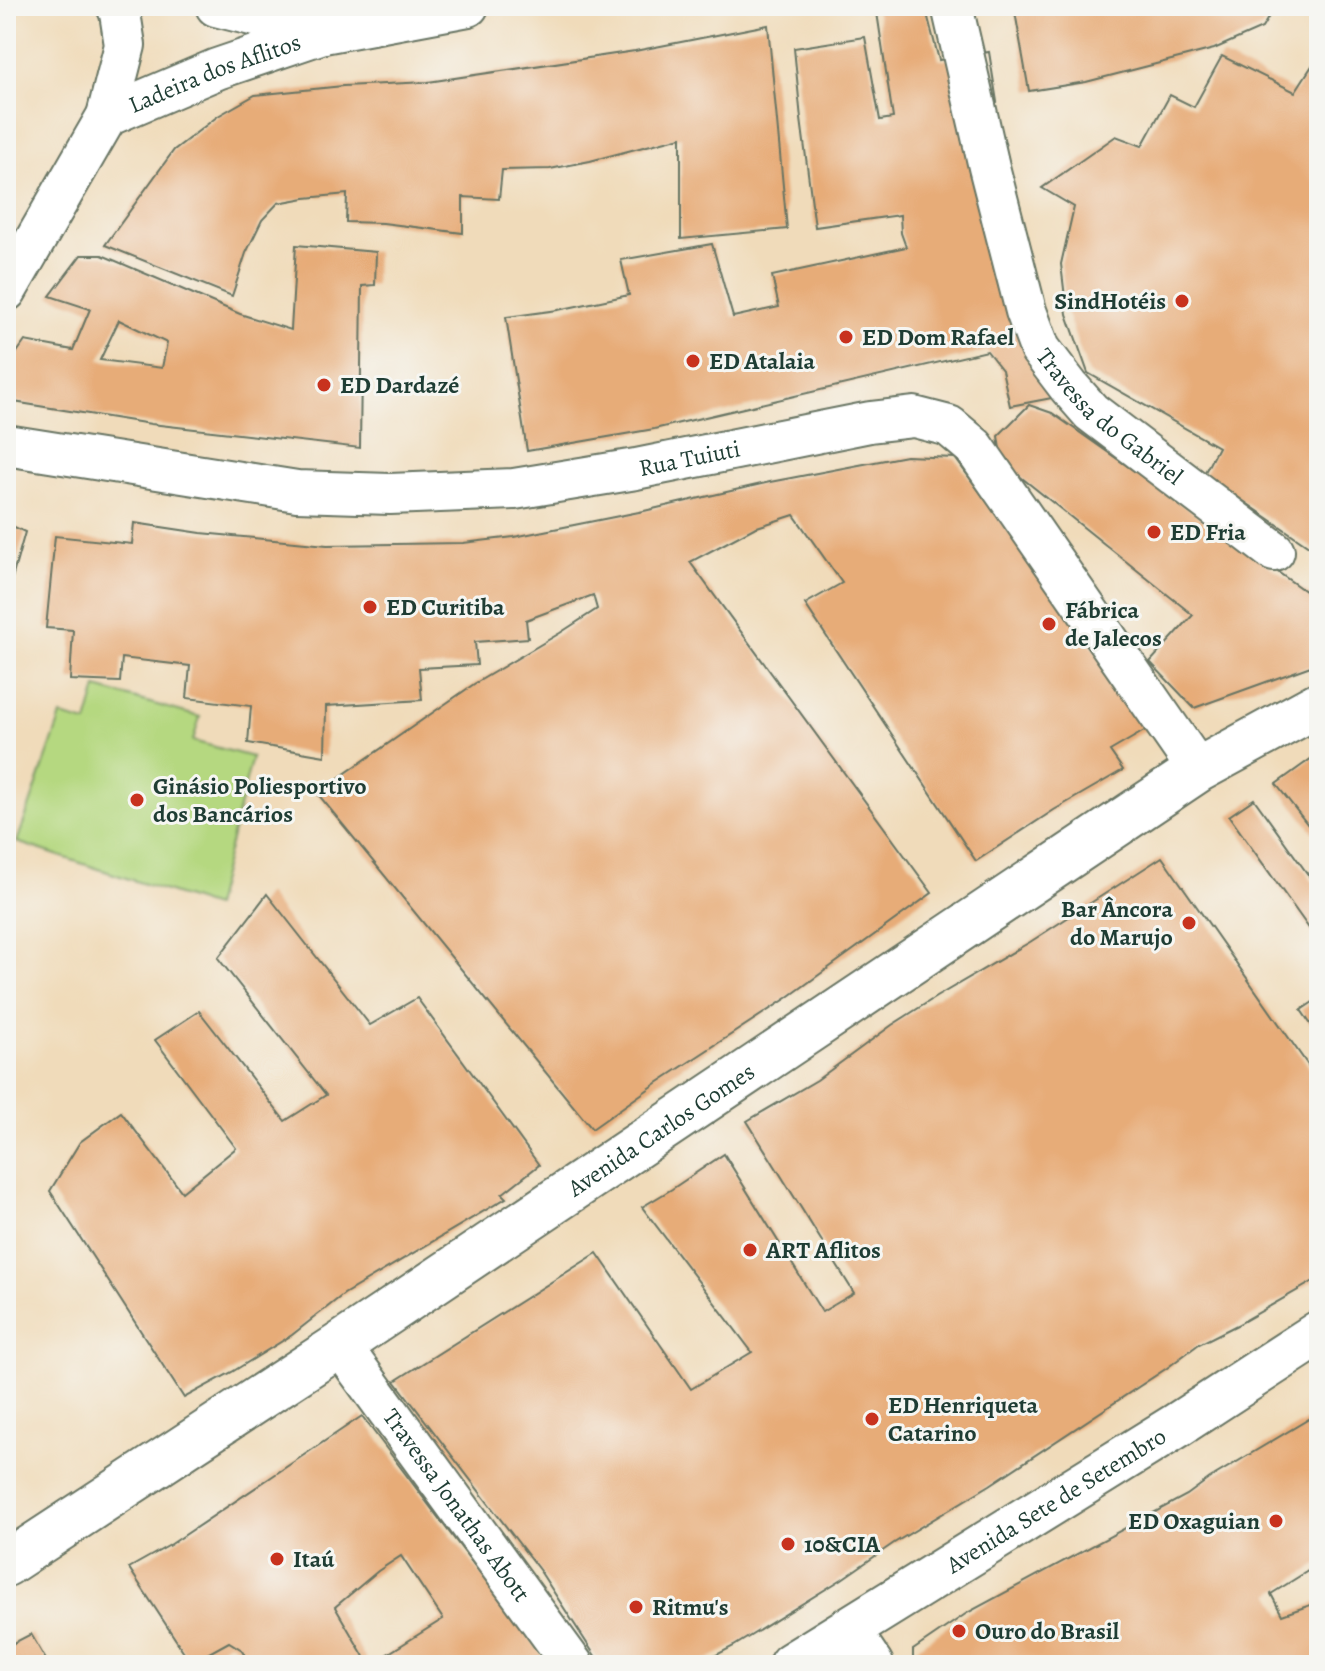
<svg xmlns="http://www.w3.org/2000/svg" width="1325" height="1671" font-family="Alegreya,serif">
  <rect width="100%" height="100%" fill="#f6f6f2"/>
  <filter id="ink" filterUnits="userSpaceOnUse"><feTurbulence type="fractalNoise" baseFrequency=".0125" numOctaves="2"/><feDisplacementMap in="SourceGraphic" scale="16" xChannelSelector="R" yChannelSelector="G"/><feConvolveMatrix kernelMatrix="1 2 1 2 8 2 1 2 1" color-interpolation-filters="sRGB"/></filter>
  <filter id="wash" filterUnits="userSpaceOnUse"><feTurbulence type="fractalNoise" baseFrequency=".006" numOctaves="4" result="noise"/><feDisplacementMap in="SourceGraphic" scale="32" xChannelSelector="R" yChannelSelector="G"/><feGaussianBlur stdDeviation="1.8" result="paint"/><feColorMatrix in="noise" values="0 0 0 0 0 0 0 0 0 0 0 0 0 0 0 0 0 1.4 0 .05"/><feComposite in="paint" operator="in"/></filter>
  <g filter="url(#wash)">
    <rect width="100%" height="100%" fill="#f0dbba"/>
    <path fill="#b5d880" stroke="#6a8a5a" stroke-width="2" d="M 97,688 L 200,717 L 193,741 L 252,757 L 214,907 L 17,842 L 61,716 L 87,723 Z"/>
    <g id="blocks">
      <g fill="#e7ac78" fill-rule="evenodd">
        <path d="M 876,6 L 925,6 L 939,60 L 989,52 L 997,102 L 966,106 L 1057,397 L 1010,406 L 1002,370 L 987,351 L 654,429 L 527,451 L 506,317 L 558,310 L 629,295 L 621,260 L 712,244 L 733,317 L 779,307 L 772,276 L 906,247 L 901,233 L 900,215 L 815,227 L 801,119 L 794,48 L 865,37 L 880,120 L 893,118 Z"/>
        <path d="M 1014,6 L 1275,6 L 1262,28 L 1214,49 L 1086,82 L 1029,91 Z"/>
        <path d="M 768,25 L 787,229 L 681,239 L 681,137 L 590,161 L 550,169 L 502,170 L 499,199 L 463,197 L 463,233 L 383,223 L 346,222 L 347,194 L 305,198 L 278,203 L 262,220 L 246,253 L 232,296 L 105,245 L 174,150 L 218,116 L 255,95 L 343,86 L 428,82 L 635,51 Z"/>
        <path d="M 1319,55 L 1319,553 L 1204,474 L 1218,447 L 1088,373 L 1067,314 L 1061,264 L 1074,207 L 1042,188 L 1116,136 L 1142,146 L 1170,95 L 1194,107 L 1222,56 L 1295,92 Z"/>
        <path d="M 296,245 L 376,252 L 375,285 L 362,286 L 360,448 L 151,424 L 14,402 L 6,394 L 6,368 L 25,341 L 73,350 L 90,309 L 50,296 L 81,255 L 102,255 L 240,314 L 291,330 ZM 119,320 L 167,343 L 162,368 L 100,360 Z"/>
        <path d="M 1029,405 L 1052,413 L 1319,601 L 1319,663 L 1194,708 L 1150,662 L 1193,615 L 1002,462 L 998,436 Z"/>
        <path d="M 906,456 L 955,458 L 1151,727 L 1110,751 L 1123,770 L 1054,810 L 976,861 L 805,604 L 842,583 L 794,515 L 754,528 L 690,562 L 932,893 L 787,998 L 657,1083 L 592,1129 L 317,793 L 474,684 L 560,633 L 597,609 L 593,595 L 526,620 L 528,638 L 475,642 L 477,665 L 419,668 L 422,700 L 326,706 L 325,756 L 248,743 L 251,706 L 187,698 L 190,666 L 122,658 L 120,682 L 70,680 L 73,630 L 46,628 L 55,536 L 132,544 L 134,523 L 201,533 L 327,545 L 463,543 L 514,537 L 644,511 L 770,482 Z"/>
        <path d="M 6,523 L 25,532 L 7,596 L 6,596 Z"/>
        <path d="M 1319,753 L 1319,839 L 1276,784 Z"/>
        <path d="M 1254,799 L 1319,890 L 1319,930 L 1313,934 L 1229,816 Z"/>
        <path d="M 1162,857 L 1319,1081 L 1319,1278 L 1237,1325 L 1199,1344 L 1167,1368 L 990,1485 L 894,1543 L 842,1579 L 734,1646 L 697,1665 L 601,1665 L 540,1571 L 395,1381 L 597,1253 L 691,1389 L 752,1352 L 642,1207 L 672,1189 L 724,1154 L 822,1312 L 854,1293 L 747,1121 L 817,1080 L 892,1025 L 936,997 L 1030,942 Z"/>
        <path d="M 267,894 L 370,1025 L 417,998 L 539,1165 L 502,1194 L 506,1198 L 344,1294 L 292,1335 L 232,1372 L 184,1398 L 50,1191 L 80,1142 L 121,1112 L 182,1192 L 236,1148 L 155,1040 L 199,1011 L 285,1121 L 326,1095 L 218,958 Z"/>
        <path d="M 1319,998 L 1319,1036 L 1301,1010 Z"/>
        <path d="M 1319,1413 L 1319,1564 L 1271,1594 L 1282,1615 L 1319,1602 L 1319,1665 L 913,1665 L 913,1650 L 967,1613 L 1187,1495 L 1210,1478 Z"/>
        <path d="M 362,1416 L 443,1524 L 550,1665 L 370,1665 L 443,1619 L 401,1556 L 378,1571 L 335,1607 L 369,1665 L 250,1665 L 242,1650 L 229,1642 L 191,1663 L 129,1568 L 170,1545 Z"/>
        <path d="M 31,1634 L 49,1665 L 6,1665 L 6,1647 Z"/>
      </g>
    </g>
  </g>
  <g filter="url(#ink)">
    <use href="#blocks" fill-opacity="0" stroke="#687463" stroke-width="2"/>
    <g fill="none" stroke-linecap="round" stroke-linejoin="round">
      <g stroke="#687463" stroke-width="44">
        <g id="minor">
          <path d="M 216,6 L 323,33 L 468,6"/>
          <path id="s1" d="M 952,6 L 989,167 L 1026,311 L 1040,349 L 1069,387 L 1091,412 L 1274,551"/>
          <path id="s2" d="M 107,116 L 217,69 L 323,33"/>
          <path d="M 6,291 L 107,116 L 125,45 L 120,13 L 117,6"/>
          <path id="s3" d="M 6,445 L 297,491 L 390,494 L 514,489 L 636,469 L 870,422 L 914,417 L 949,426 L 974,447 L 1198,770"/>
          <path id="s4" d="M 340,1345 L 573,1665"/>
        </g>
      </g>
      <g stroke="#687463" stroke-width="48">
        <path id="tertiary" d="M 848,1631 L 871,1665"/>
      </g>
      <g stroke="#687463" stroke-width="48">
        <g id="secondary">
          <path id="s5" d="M 6,1564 L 340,1345 L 1198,770 L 1319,704"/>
          <path id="s6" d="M 791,1665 L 1176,1426 L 1319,1333"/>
        </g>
      </g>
      <use href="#minor" stroke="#fff" stroke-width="40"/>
      <use href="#tertiary" stroke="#fff" stroke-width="44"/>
      <use href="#secondary" stroke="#fff" stroke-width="44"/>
    </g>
  </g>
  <g fill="#c8321e" stroke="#f6f6f2" stroke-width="3">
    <circle cx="1182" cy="301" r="8"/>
    <circle cx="846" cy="337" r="8"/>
    <circle cx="693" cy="361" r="8"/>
    <circle cx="324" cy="385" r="8"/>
    <circle cx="1154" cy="532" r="8"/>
    <circle cx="370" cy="607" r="8"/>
    <circle cx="1049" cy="624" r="8"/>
    <circle cx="137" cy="800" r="8"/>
    <circle cx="1189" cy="923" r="8"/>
    <circle cx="750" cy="1250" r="8"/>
    <circle cx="872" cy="1419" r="8"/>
    <circle cx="1276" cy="1521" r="8"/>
    <circle cx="788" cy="1544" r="8"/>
    <circle cx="277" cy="1559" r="8"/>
    <circle cx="636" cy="1607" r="8"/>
    <circle cx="959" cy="1631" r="8"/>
  </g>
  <g text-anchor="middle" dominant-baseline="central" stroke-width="6" stroke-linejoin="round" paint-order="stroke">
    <g font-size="24" fill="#1f3d34" stroke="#f6f6f2">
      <text stroke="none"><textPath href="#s2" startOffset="116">Ladeira dos Aflitos</textPath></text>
      <text stroke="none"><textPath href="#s1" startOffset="452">Travessa do Gabriel</textPath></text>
      <text stroke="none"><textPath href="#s3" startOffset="690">Rua Tuiuti</textPath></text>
      <text stroke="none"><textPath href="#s5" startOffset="786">Avenida Carlos Gomes</textPath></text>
      <text stroke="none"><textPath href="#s6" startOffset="312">Avenida Sete de Setembro</textPath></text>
      <text stroke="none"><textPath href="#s4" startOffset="198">Travessa Jonathas Abott</textPath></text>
    </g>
    <g font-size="24" font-weight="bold" fill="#1f3d34" stroke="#f6f6f2" text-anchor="start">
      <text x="1166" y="301" text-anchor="end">SindHotéis</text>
      <text x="862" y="337">ED Dom Rafael</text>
      <text x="709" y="361">ED Atalaia</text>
      <text x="340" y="385">ED Dardazé</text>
      <text x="1170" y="532">ED Fria</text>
      <text x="386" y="607">ED Curitiba</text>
      <text x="1065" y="610">Fábrica<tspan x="1065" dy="28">de Jalecos</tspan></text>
      <text x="153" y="786">Ginásio Poliesportivo<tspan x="153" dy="28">dos Bancários</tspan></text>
      <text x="1173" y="909" text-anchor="end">Bar Âncora<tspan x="1173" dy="28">do Marujo</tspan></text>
      <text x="766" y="1250">ART Aflitos</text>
      <text x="888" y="1405">ED Henriqueta<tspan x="888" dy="28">Catarino</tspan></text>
      <text x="1260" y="1521" text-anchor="end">ED Oxaguian</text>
      <text x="804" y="1544">10&amp;CIA</text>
      <text x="293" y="1559">Itaú</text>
      <text x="652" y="1607">Ritmu's</text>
      <text x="975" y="1631">Ouro do Brasil</text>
    </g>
  </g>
  <rect width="1325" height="1671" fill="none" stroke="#f6f6f2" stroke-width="32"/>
</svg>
